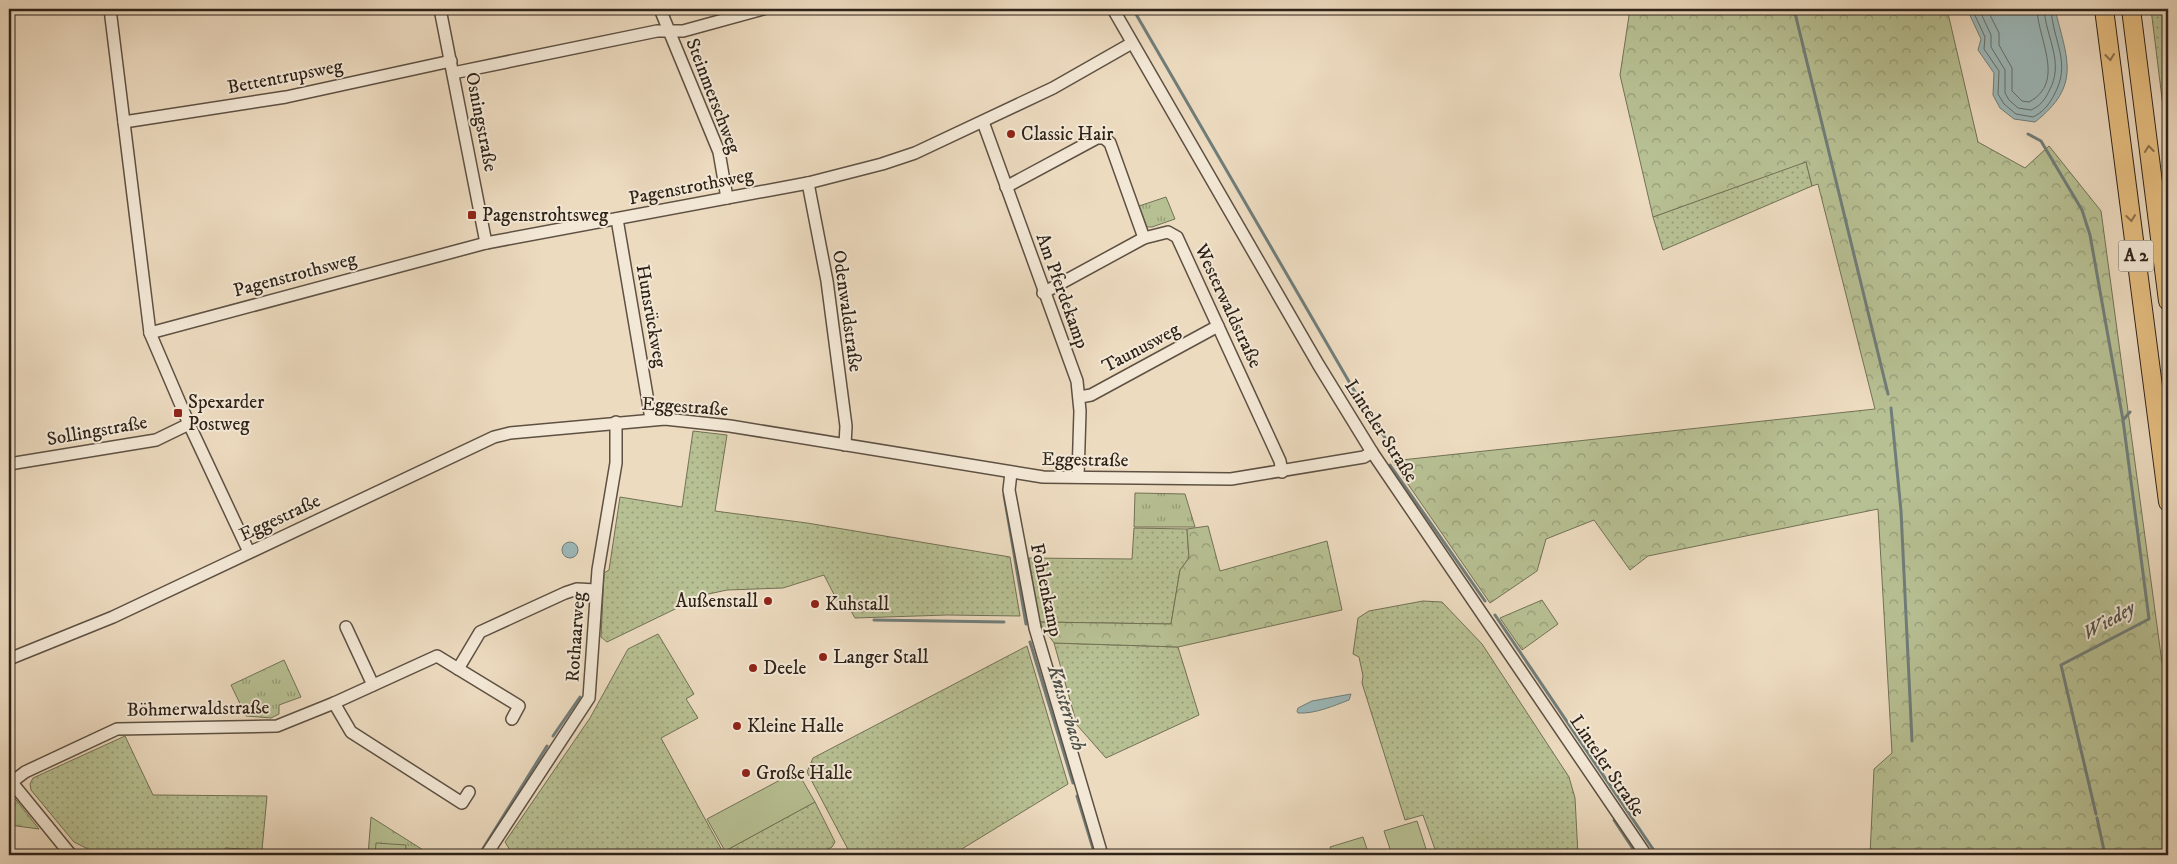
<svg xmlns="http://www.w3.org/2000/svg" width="2177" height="864" font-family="'IM FELL DW Pica',serif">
  <defs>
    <pattern id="grass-dots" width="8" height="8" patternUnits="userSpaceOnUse" patternTransform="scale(1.25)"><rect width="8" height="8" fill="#b7c093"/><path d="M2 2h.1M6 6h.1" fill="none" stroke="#959c77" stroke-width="1.8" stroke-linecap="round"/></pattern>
    <pattern id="forest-crowns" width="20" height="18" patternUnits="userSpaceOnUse" patternTransform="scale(1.25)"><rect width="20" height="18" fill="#b7c093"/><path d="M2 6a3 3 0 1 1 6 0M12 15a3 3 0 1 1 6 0" fill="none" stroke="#959c77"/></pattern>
    <pattern id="park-tufts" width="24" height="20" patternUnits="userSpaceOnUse" patternTransform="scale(1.25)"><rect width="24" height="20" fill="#b7c093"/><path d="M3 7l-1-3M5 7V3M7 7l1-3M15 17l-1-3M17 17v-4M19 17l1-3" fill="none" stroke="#959c77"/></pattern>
  </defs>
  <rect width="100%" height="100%" fill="#eddbc0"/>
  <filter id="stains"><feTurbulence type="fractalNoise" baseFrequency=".004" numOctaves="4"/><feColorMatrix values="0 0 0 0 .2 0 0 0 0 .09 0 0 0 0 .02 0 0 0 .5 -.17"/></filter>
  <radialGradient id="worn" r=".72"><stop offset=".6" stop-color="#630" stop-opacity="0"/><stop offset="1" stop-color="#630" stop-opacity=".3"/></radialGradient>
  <g fill="url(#grass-dots)" stroke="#727256">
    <path d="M 2151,9 L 2168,9 L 2168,147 Z"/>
    <path d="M 1806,161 L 1812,186 L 1663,250 L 1653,217 Z"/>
    <path d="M 693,431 L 727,435 L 715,511 L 807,523 L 1010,557 L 1020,616 L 947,615 L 855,618 L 848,606 L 842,610 L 824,575 L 783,588 L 727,590 L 704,595 L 607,642 L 601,637 L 604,573 L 609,570 L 620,497 L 682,507 Z"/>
    <path d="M 1134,528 L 1187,529 L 1189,558 L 1180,570 L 1171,624 L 1039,622 L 1029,558 L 1132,559 Z"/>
    <path d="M 1423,601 L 1442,602 L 1482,644 L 1569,777 L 1575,798 L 1578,855 L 1437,855 L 1423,815 L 1405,820 L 1362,683 L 1363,676 L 1359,657 L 1353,654 L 1358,618 L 1369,611 Z"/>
    <path d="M 658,634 L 694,694 L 686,699 L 698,718 L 661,738 L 723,852 L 815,802 L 835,842 L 832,847 L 816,855 L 513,855 L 505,842 L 590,718 L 628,649 Z"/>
    <path d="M 1054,643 L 1178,647 L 1199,715 L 1106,758 L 1077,725 Z"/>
    <path d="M 1027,646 L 1068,784 L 952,855 L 851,855 L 807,772 L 813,758 Z"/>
    <path d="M 125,736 L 153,795 L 267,796 L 262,850 L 225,848 L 224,855 L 100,855 L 74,842 L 31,790 L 30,784 L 33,778 Z"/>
  </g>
  <g fill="url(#forest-crowns)" stroke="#727256">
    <path d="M 1630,9 L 1947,9 L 1978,142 L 2025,168 L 2049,146 L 2101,211 L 2168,707 L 2168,855 L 1870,855 L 1874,769 L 1892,753 L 1878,509 L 1648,556 L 1630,570 L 1594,520 L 1546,539 L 1537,571 L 1490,603 L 1392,461 L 1875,409 L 1818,184 L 1812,186 L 1806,162 L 1653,217 L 1620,75 Z"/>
    <path d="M 1208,526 L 1220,571 L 1327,541 L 1342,610 L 1178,647 L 1054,643 L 1039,622 L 1171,624 L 1180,570 L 1189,558 L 1187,529 Z"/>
    <path d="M 1542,600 L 1558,624 L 1522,650 L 1500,618 Z"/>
    <path d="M 9,791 L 39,829 L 9,825 Z"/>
  </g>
  <g fill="url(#park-tufts)" stroke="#727256">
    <path d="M 1166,197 L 1175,219 L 1152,227 L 1147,227 L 1139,206 Z"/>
    <path d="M 1135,493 L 1185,494 L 1195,527 L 1134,527 Z"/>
    <path d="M 284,660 L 301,697 L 279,705 L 279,714 L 271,718 L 246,716 L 231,685 Z"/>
    <path d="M 371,817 L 431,855 L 368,855 Z"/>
  </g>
  <g fill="#b7c093" stroke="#727256">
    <path d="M 797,771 L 815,802 L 725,851 L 707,819 Z"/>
    <path d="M 1417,821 L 1428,855 L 1392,855 L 1384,831 Z"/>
    <path d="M 1363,837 L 1369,855 L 1333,855 L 1330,847 Z"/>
    <path d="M 376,843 L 406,845 L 405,855 L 375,855 Z"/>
  </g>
  <g fill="#9cb9bb" stroke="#707d7a">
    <path d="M 1967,9 L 2055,9 C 2067,59 2082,85 2035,122 L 2014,119 L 2000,108 L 1993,95 L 1994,73 L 1978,50 L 1981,39 Z"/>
    <circle cx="570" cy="550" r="8"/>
    <path d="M 1351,694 L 1349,700 C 1333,706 1315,714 1298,713 L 1297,711 L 1298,708 L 1312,701 Z"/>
  </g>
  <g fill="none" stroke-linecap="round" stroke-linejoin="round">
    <g stroke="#656e6a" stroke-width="1">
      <path d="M 1972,9 L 1985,37 L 1984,49 L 1999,71 L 1998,94 L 2004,104 L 2016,114 L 2033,117 C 2043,112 2049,105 2054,95 C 2072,63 2053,42 2051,9"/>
      <path d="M 1979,9 L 1991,35 L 1991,47 L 2005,70 L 2005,93 L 2009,100 L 2018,108 L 2031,110 C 2040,106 2045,100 2049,91 C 2065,63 2046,38 2044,9"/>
      <path d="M 1987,9 L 1999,33 L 1999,45 L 2012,68 L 2012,91 L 2022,101 L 2029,102 C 2066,82 2038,40 2037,9"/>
    </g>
    <g stroke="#707d7a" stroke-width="3">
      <path d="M 1133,9 L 1362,404 L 1390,445"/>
      <path d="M 1794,9 L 1888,394"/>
      <path d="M 2166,9 L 2168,25"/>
      <path d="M 2028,134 L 2041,141 L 2082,210 L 2090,235 L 2123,420"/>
      <path d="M 1891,408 L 1901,511 L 1912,741"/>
      <path d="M 1390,465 L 1485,601"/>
      <path d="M 1004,495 L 1026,624"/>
      <path d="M 1495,615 L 1657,855"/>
      <path d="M 874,620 L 1004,622"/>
      <path d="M 1030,642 L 1073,783"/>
      <path d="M 553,736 L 580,697"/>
      <path d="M 1077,796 L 1095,855"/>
      <path d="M 2096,814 L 2061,665 L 2149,619 L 2123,420 L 2130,412"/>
      <path d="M 2097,818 L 2105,855"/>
      <path d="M 1614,820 L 1637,855"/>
      <path d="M 479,855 L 547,746"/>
    </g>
    <g stroke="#5e5143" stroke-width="14">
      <g id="minor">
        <path d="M 110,9 L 150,333 L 189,424 L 249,552"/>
        <path d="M 440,9 L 486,243"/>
        <path d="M 660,9 L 719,152 L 727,198"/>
        <path d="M 1113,9 L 1318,364 L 1372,452 L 1646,855"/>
        <path d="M 453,73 L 657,31 L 683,31 L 763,9"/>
        <path d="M 124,122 L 286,97 L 451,61"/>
        <path d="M 983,122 L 1077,381 L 1080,411 L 1078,477"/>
        <path d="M 808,183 L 827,281 L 846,426 L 845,445"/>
        <path d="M 1006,187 L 1097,138 L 1104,138 L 1110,143 L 1144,238"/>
        <path d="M 617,219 L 651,419"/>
        <path d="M 1043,293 L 1144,238 L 1168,232 L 1177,237 L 1280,461 L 1282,472"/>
        <path d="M 150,333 L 486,243 L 808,183 L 882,164 L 915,153 L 1053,88 L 1132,43"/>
        <path d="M 1080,397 L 1091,395 L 1218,326"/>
        <path d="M 9,464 L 156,440 L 189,424"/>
        <path d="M 1011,473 L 1009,490 L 1035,628 L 1102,855"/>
        <path d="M 346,627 L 373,685"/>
        <path d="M 9,659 L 113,617 L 494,437 L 510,433 L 665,419 L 730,426 L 1043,477 L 1231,479 L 1364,457 L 1372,452"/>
        <path d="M 458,669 L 480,632 L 565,593 L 577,589 L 596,590"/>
        <path d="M 334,703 L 351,732 L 462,803 L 469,792"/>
        <path d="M 9,779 L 71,855"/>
        <path d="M 12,782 L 25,772 L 117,729 L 277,726 L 334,703 L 437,656 L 519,706 L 512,719"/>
        <path d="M 486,855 L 589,698 L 598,570 L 616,463 L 616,422"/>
      </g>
    </g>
    <g stroke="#2e2319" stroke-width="20">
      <g id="highway">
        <path d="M 2104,9 L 2168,502"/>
        <path d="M 2131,9 L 2168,301"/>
      </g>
    </g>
    <use href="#minor" stroke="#f3e8d6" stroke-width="11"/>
    <use href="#highway" stroke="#e6be80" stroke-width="18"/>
  </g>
  <defs><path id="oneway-chevron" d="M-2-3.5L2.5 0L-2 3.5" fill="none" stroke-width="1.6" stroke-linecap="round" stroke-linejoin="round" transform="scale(1.25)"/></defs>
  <g stroke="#8a704c">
    <use href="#oneway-chevron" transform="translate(2110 57) rotate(83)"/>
    <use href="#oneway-chevron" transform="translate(2149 149) rotate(-97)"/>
    <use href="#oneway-chevron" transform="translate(2131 218) rotate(83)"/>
  </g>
  <g fill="#8f2418" stroke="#f3e8d6" stroke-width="2">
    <circle cx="1011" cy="134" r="5"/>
    <rect x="467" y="210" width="10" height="10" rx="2.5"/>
    <rect x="173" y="408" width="10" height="10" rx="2.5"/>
    <circle cx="768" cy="601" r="5"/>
    <circle cx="815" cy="604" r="5"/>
    <circle cx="823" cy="657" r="5"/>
    <circle cx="753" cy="668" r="5"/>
    <circle cx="737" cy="726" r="5"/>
    <circle cx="746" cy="773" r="5"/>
  </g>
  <g text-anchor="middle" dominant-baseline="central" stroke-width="4" stroke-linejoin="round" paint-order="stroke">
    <rect fill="#f3e8d6" stroke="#695e52" stroke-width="1" x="2118.5" y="240.5" width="35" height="31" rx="4"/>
    <g font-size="18" font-weight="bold" fill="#2e2319">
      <text x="2136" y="256">A 2</text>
    </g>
    <g font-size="19" fill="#2e2319" stroke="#f3e8d6">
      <text transform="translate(285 77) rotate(-11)">Bettentrupsweg</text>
      <text transform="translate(713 96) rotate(69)">Steinmerschweg</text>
      <text transform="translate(481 122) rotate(79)">Osningstraße</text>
      <text transform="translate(691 187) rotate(-11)">Pagenstrothsweg</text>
      <text transform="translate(295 275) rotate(-15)">Pagenstrothsweg</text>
      <text transform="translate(1062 291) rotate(70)">Am Pferdekamp</text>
      <text transform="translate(1228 306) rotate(65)">Westerwaldstraße</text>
      <text transform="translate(847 311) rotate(82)">Odenwaldstraße</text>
      <text transform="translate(651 316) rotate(80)">Hunsrückweg</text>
      <text transform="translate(1141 348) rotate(-28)">Taunusweg</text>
      <text transform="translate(685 407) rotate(4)">Eggestraße</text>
      <text transform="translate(97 431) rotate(-10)">Sollingstraße</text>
      <text transform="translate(1381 431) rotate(57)">Linteler Straße</text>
      <text transform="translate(1085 460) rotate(1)">Eggestraße</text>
      <text transform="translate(280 518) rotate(-25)">Eggestraße</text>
      <text transform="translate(1046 590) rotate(78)">Fohlenkamp</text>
      <text transform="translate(576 637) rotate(-86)">Rothaarweg</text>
      <text transform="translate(198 709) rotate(-1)">Böhmerwaldstraße</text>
      <text transform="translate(1607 766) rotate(56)">Linteler Straße</text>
    </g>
    <g font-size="19" fill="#2e2319" stroke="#f3e8d6" text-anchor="start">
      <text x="1021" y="134">Classic Hair</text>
      <text x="482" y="215">Pagenstrohtsweg</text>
      <text x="188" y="402">Spexarder<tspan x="188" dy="22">Postweg</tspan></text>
      <text x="758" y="601" text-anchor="end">Außenstall</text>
      <text x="825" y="604">Kuhstall</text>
      <text x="833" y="657">Langer Stall</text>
      <text x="763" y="668">Deele</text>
      <text x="747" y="726">Kleine Halle</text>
      <text x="756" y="773">Große Halle</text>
    </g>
    <g font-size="20" font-style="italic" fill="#4f504a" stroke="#f3e8d6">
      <text transform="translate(2109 621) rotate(-30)">Wiedey</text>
      <text transform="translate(1066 708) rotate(73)">Knisterbach</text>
    </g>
  </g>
  <rect width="2177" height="864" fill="none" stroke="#eddbc0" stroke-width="30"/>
  <rect x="10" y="10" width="2157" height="844" fill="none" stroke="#2e2319" stroke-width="2.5"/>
  <rect x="15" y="15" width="2147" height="834" fill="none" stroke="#2e2319"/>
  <rect width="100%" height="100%" filter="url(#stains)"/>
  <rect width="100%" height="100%" fill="url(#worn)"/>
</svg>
